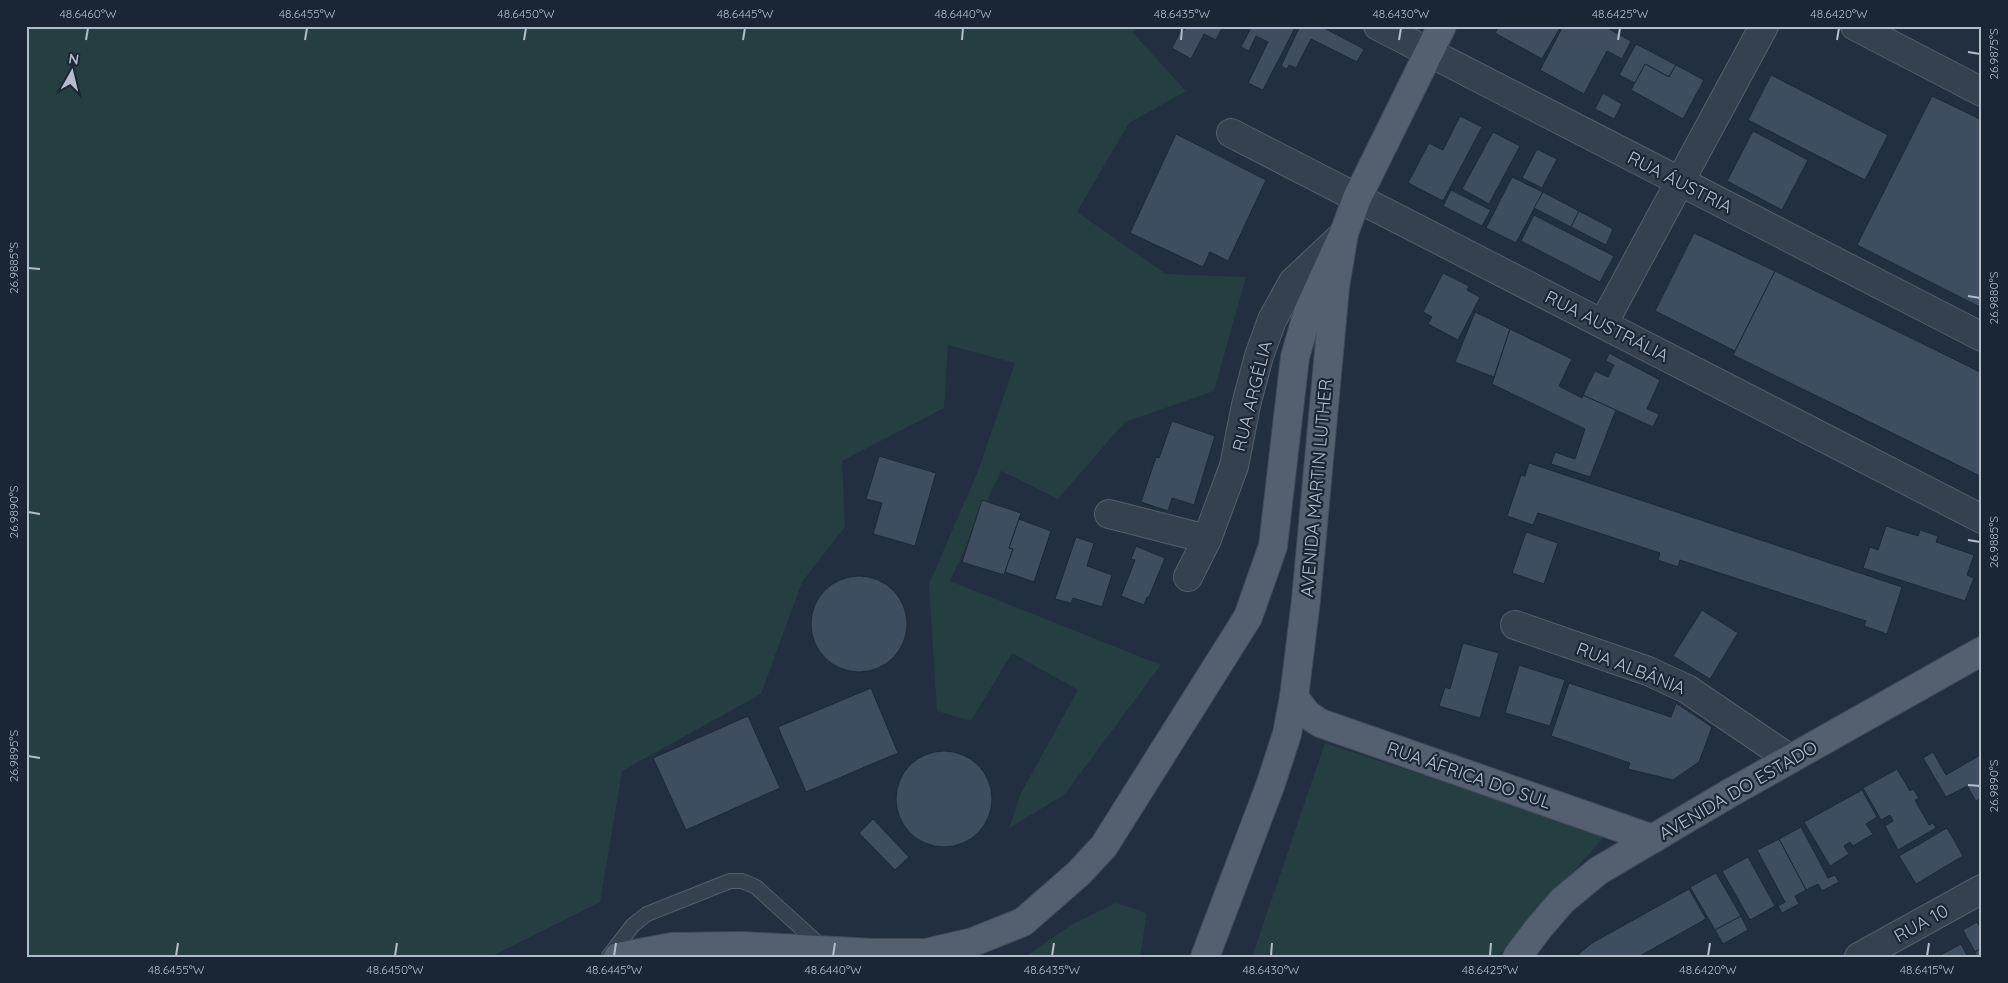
<svg xmlns="http://www.w3.org/2000/svg" width="2008" height="983" font-family="Quicksand,sans-serif">
  <rect width="100%" height="100%" fill="#222f40"/>
  <g fill="#243e41">
    <path d="M 26,26 L 1138,26 L 1133,33 L 1186,91 L 1129,123 L 1077,212 L 1166,274 L 1246,277 L 1214,391 L 1125,422 L 1058,499 L 1001,471 L 950,581 L 1161,665 L 1064,795 L 1009,828 L 1021,793 L 1078,690 L 1012,653 L 971,721 L 937,711 L 929,584 L 978,471 L 1015,363 L 948,345 L 944,408 L 842,461 L 845,527 L 802,582 L 761,694 L 622,771 L 600,902 L 490,957 L 26,957 Z"/>
    <path d="M 1325,743 L 1606,835 L 1497,957 L 1252,957 Z"/>
    <path d="M 1116,903 L 1147,913 L 1140,957 L 1025,957 L 1071,925 Z"/>
  </g>
  <g fill="#3e4d60" stroke="#1d2837">
    <path d="M 1187,26 L 1223,26 L 1216,40 L 1204,34 L 1191,59 L 1172,48 L 1182,28 L 1185,30 Z"/>
    <path d="M 1252,26 L 1296,26 L 1263,90 L 1248,83 L 1268,42 L 1256,36 L 1249,51 L 1241,47 Z"/>
    <path d="M 1300,26 L 1320,26 L 1364,49 L 1357,62 L 1311,39 L 1296,68 L 1289,65 L 1287,69 L 1281,66 Z"/>
    <path d="M 1499,26 L 1561,26 L 1542,59 L 1495,33 Z"/>
    <path d="M 1563,26 L 1604,26 L 1631,41 L 1622,59 L 1607,51 L 1584,94 L 1540,70 Z"/>
    <path d="M 1636,44 L 1676,65 L 1669,77 L 1645,64 L 1635,83 L 1619,75 Z"/>
    <path d="M 1645,64 L 1669,77 L 1676,65 L 1704,80 L 1683,119 L 1631,90 Z"/>
    <path d="M 1771,75 L 1888,135 L 1865,180 L 1748,120 Z"/>
    <path d="M 1603,93 L 1622,104 L 1614,119 L 1595,109 Z"/>
    <path d="M 1932,96 L 1982,120 L 1982,308 L 1857,245 Z"/>
    <path d="M 1460,116 L 1482,127 L 1443,201 L 1408,183 L 1429,143 L 1443,150 Z"/>
    <path d="M 1753,131 L 1808,160 L 1782,210 L 1727,181 Z"/>
    <path d="M 1493,132 L 1520,146 L 1489,204 L 1462,189 Z"/>
    <path d="M 1176,134 L 1266,180 L 1228,261 L 1210,252 L 1203,267 L 1130,233 Z"/>
    <path d="M 1537,149 L 1557,159 L 1542,188 L 1522,178 Z"/>
    <path d="M 1512,177 L 1543,192 L 1516,243 L 1486,228 Z"/>
    <path d="M 1451,190 L 1491,210 L 1482,226 L 1443,206 Z"/>
    <path d="M 1543,192 L 1579,211 L 1571,227 L 1534,208 Z"/>
    <path d="M 1579,211 L 1613,229 L 1606,245 L 1571,227 Z"/>
    <path d="M 1534,215 L 1614,256 L 1600,282 L 1521,241 Z"/>
    <path d="M 1694,233 L 1775,271 L 1735,351 L 1655,311 Z"/>
    <path d="M 1775,271 L 1982,373 L 1982,477 L 1733,355 Z"/>
    <path d="M 1443,273 L 1469,286 L 1467,290 L 1480,297 L 1458,340 L 1428,324 L 1432,317 L 1423,312 Z"/>
    <path d="M 1475,312 L 1510,329 L 1494,377 L 1455,362 Z"/>
    <path d="M 1510,329 L 1572,359 L 1559,386 L 1582,398 L 1583,395 L 1616,410 L 1590,477 L 1551,464 L 1555,452 L 1575,459 L 1585,429 L 1492,384 Z"/>
    <path d="M 1609,353 L 1660,380 L 1647,409 L 1659,414 L 1653,427 L 1583,395 L 1595,371 L 1608,377 L 1614,365 L 1606,361 Z"/>
    <path d="M 1172,421 L 1215,436 L 1194,505 L 1172,498 L 1168,511 L 1141,502 L 1156,457 L 1159,458 Z"/>
    <path d="M 879,456 L 936,473 L 915,546 L 873,534 L 882,503 L 866,499 Z"/>
    <path d="M 1529,463 L 1902,587 L 1887,634 L 1864,626 L 1866,621 L 1680,560 L 1678,567 L 1658,560 L 1660,553 L 1538,513 L 1533,525 L 1507,516 L 1521,475 L 1525,476 Z"/>
    <path d="M 982,500 L 1021,513 L 1009,548 L 1013,549 L 1004,575 L 962,562 Z"/>
    <path d="M 1019,519 L 1051,531 L 1034,582 L 1005,572 L 1013,549 L 1009,548 Z"/>
    <path d="M 1886,526 L 1918,536 L 1920,530 L 1938,536 L 1936,542 L 1974,555 L 1967,575 L 1974,578 L 1965,601 L 1863,568 L 1870,547 L 1878,550 Z"/>
    <path d="M 1526,532 L 1558,543 L 1544,584 L 1512,573 Z"/>
    <path d="M 1076,537 L 1094,543 L 1087,566 L 1112,575 L 1102,607 L 1073,598 L 1071,603 L 1055,599 Z"/>
    <path d="M 1136,546 L 1165,558 L 1149,597 L 1147,597 L 1144,605 L 1121,596 L 1135,560 L 1131,559 Z"/>
    <circle cx="859" cy="624" r="48"/>
    <path d="M 1702,610 L 1738,633 L 1710,679 L 1673,656 Z"/>
    <path d="M 1463,643 L 1499,653 L 1480,718 L 1439,706 L 1445,687 L 1450,689 Z"/>
    <path d="M 1519,665 L 1565,680 L 1550,726 L 1505,713 Z"/>
    <path d="M 1569,683 L 1671,717 L 1676,703 L 1712,727 L 1699,762 L 1673,780 L 1628,769 L 1630,763 L 1551,736 Z"/>
    <path d="M 871,688 L 898,753 L 806,792 L 778,727 Z"/>
    <path d="M 748,716 L 780,788 L 686,830 L 653,758 Z"/>
    <circle cx="944" cy="799" r="48"/>
    <path d="M 1933,752 L 1946,775 L 1982,754 L 1982,798 L 1976,801 L 1967,786 L 1946,797 L 1923,758 Z"/>
    <path d="M 1897,769 L 1910,791 L 1913,789 L 1919,798 L 1915,800 L 1929,825 L 1933,823 L 1936,828 L 1898,850 L 1885,826 L 1893,821 L 1890,815 L 1881,820 L 1863,788 Z"/>
    <path d="M 1862,790 L 1877,817 L 1866,824 L 1873,834 L 1853,846 L 1850,842 L 1844,846 L 1849,854 L 1830,866 L 1804,822 Z"/>
    <path d="M 873,819 L 909,857 L 895,870 L 859,833 Z"/>
    <path d="M 1801,827 L 1828,878 L 1835,875 L 1839,882 L 1822,891 L 1818,884 L 1806,890 L 1779,839 Z"/>
    <path d="M 1947,828 L 1963,856 L 1916,884 L 1899,856 Z"/>
    <path d="M 1779,839 L 1806,890 L 1795,896 L 1799,904 L 1782,913 L 1778,906 L 1785,902 L 1757,850 Z"/>
    <path d="M 1748,857 L 1775,906 L 1750,920 L 1722,871 Z"/>
    <path d="M 1716,873 L 1741,916 L 1715,930 L 1690,887 Z"/>
    <path d="M 1689,889 L 1706,919 L 1638,957 L 1575,957 L 1592,943 Z"/>
    <path d="M 1741,916 L 1748,930 L 1723,944 L 1715,930 Z"/>
    <path d="M 1977,922 L 1982,930 L 1982,948 L 1975,952 L 1963,930 Z"/>
    <path d="M 1961,944 L 1968,957 L 1937,957 Z"/>
    <path d="M 1982,948 L 1982,957 L 1977,957 L 1975,952 Z"/>
  </g>
  <g fill="none" stroke-linecap="round" stroke-linejoin="round">
    <g stroke="#545f6e" stroke-width="16">
      <path id="service" d="M 609,956 L 633,925 L 647,914 L 730,881 L 742,881 L 756,887 L 822,947"/>
    </g>
    <g stroke="#545f6e" stroke-width="30">
      <g id="minor">
        <path d="M 1378,26 L 1982,337"/>
        <path d="M 1855,26 L 1982,92"/>
        <path d="M 1231,133 L 1982,519"/>
        <path d="M 1603,324 L 1764,26"/>
        <path d="M 1109,514 L 1207,539"/>
        <path d="M 1188,577 L 1207,539 L 1234,466 L 1246,405 L 1259,356 L 1272,320 L 1293,282 L 1343,235"/>
        <path d="M 1515,625 L 1648,671 L 1687,689 L 1790,759"/>
      </g>
    </g>
    <g stroke="#545f6e" stroke-width="30">
      <path id="tertiary" d="M 1859,957 L 1982,889"/>
    </g>
    <g stroke="#404a59" stroke-width="30">
      <g id="primary">
        <path d="M 1294,697 L 1307,714 L 1320,723 L 1653,839"/>
        <path d="M 618,957 L 672,947 L 742,946 L 873,953 L 926,953 L 973,942 L 1023,922 L 1079,873 L 1104,846 L 1248,617 L 1273,546 L 1295,357 L 1308,312 L 1344,233"/>
        <path d="M 1205,957 L 1270,786 L 1287,734 L 1294,697 L 1306,600 L 1335,287 L 1344,233 L 1357,198 L 1442,26"/>
        <path d="M 1517,957 L 1538,929 L 1562,901 L 1598,871 L 1730,793 L 1982,651"/>
      </g>
    </g>
    <use href="#service" stroke="#364150" stroke-width="14"/>
    <use href="#minor" stroke="#364150" stroke-width="28"/>
    <use href="#tertiary" stroke="#364150" stroke-width="28"/>
    <use href="#primary" stroke="#546070" stroke-width="28"/>
  </g>
  <path fill="none" stroke="#b3bccb" stroke-width="2" d="M 86,40 L 88,28M 305,40 L 307,28M 524,40 L 526,28M 743,40 L 745,28M 962,40 L 963,28M 1181,40 L 1182,28M 1399,40 L 1401,28M 1618,40 L 1620,28M 1837,40 L 1839,28M 1968,52 L 1980,54M 28,268 L 40,269M 1968,296 L 1980,298M 28,512 L 40,514M 1968,540 L 1980,542M 28,756 L 40,758M 1968,785 L 1980,786M 176,956 L 178,943M 395,956 L 397,943M 614,956 L 616,943M 833,956 L 835,943M 1052,956 L 1054,943M 1271,956 L 1272,943M 1490,956 L 1491,943M 1708,956 L 1710,943M 1927,956 L 1929,943"/>
  <g text-anchor="middle" dominant-baseline="central" stroke-width="4.5" stroke-linejoin="round" paint-order="stroke">
    <g font-size="18" fill="#b3bccb" stroke="#1b2635">
      <text transform="translate(1680 182) rotate(27)">RUA ÁUSTRIA</text>
      <text transform="translate(1607 326) rotate(27)">RUA AUSTRÁLIA</text>
      <text transform="translate(1252 396) rotate(-76)">RUA ARGÉLIA</text>
      <text transform="translate(1316 488) rotate(-85)">AVENIDA MARTIN LUTHER</text>
      <text transform="translate(1631 668) rotate(21)">RUA ALBÂNIA</text>
      <text transform="translate(1469 775) rotate(19)">RUA ÁFRICA DO SUL</text>
      <text transform="translate(1738 790) rotate(-30)">AVENIDA DO ESTADO</text>
      <text transform="translate(1921 923) rotate(-29)">RUA 10</text>
    </g>
  </g>
  <rect width="2008" height="983" fill="none" stroke="#1b2635" stroke-width="55"/>
  <g transform="translate(72 72) rotate(8)" stroke="#1b2635" stroke-width="4" paint-order="stroke">
  <path d="M0-4L9 19L0 12L-9 19Z" fill="#b3bccb"/>
  <text y="-8" font-size="14" font-weight="bold" text-anchor="middle" fill="#b3bccb">N</text>
  </g>
  <rect x="28" y="28" width="1952" height="928" fill="none" stroke="#b3bccb" stroke-width="2"/>
  <g font-size="12" text-anchor="middle" fill="#b3bccb">
    <text x="88" y="18">48.6460°W</text>
    <text x="307" y="18">48.6455°W</text>
    <text x="526" y="18">48.6450°W</text>
    <text x="745" y="18">48.6445°W</text>
    <text x="963" y="18">48.6440°W</text>
    <text x="1182" y="18">48.6435°W</text>
    <text x="1401" y="18">48.6430°W</text>
    <text x="1620" y="18">48.6425°W</text>
    <text x="1839" y="18">48.6420°W</text>
    <text transform="translate(1994 54) rotate(-90)" y="4">26.9875°S</text>
    <text transform="translate(14 268) rotate(-90)" y="4">26.9885°S</text>
    <text transform="translate(1994 298) rotate(-90)" y="4">26.9880°S</text>
    <text transform="translate(14 512) rotate(-90)" y="4">26.9890°S</text>
    <text transform="translate(1994 542) rotate(-90)" y="4">26.9885°S</text>
    <text transform="translate(14 756) rotate(-90)" y="4">26.9895°S</text>
    <text transform="translate(1994 786) rotate(-90)" y="4">26.9890°S</text>
    <text x="176" y="974">48.6455°W</text>
    <text x="395" y="974">48.6450°W</text>
    <text x="614" y="974">48.6445°W</text>
    <text x="833" y="974">48.6440°W</text>
    <text x="1052" y="974">48.6435°W</text>
    <text x="1271" y="974">48.6430°W</text>
    <text x="1490" y="974">48.6425°W</text>
    <text x="1708" y="974">48.6420°W</text>
    <text x="1927" y="974">48.6415°W</text>
  </g>
</svg>
